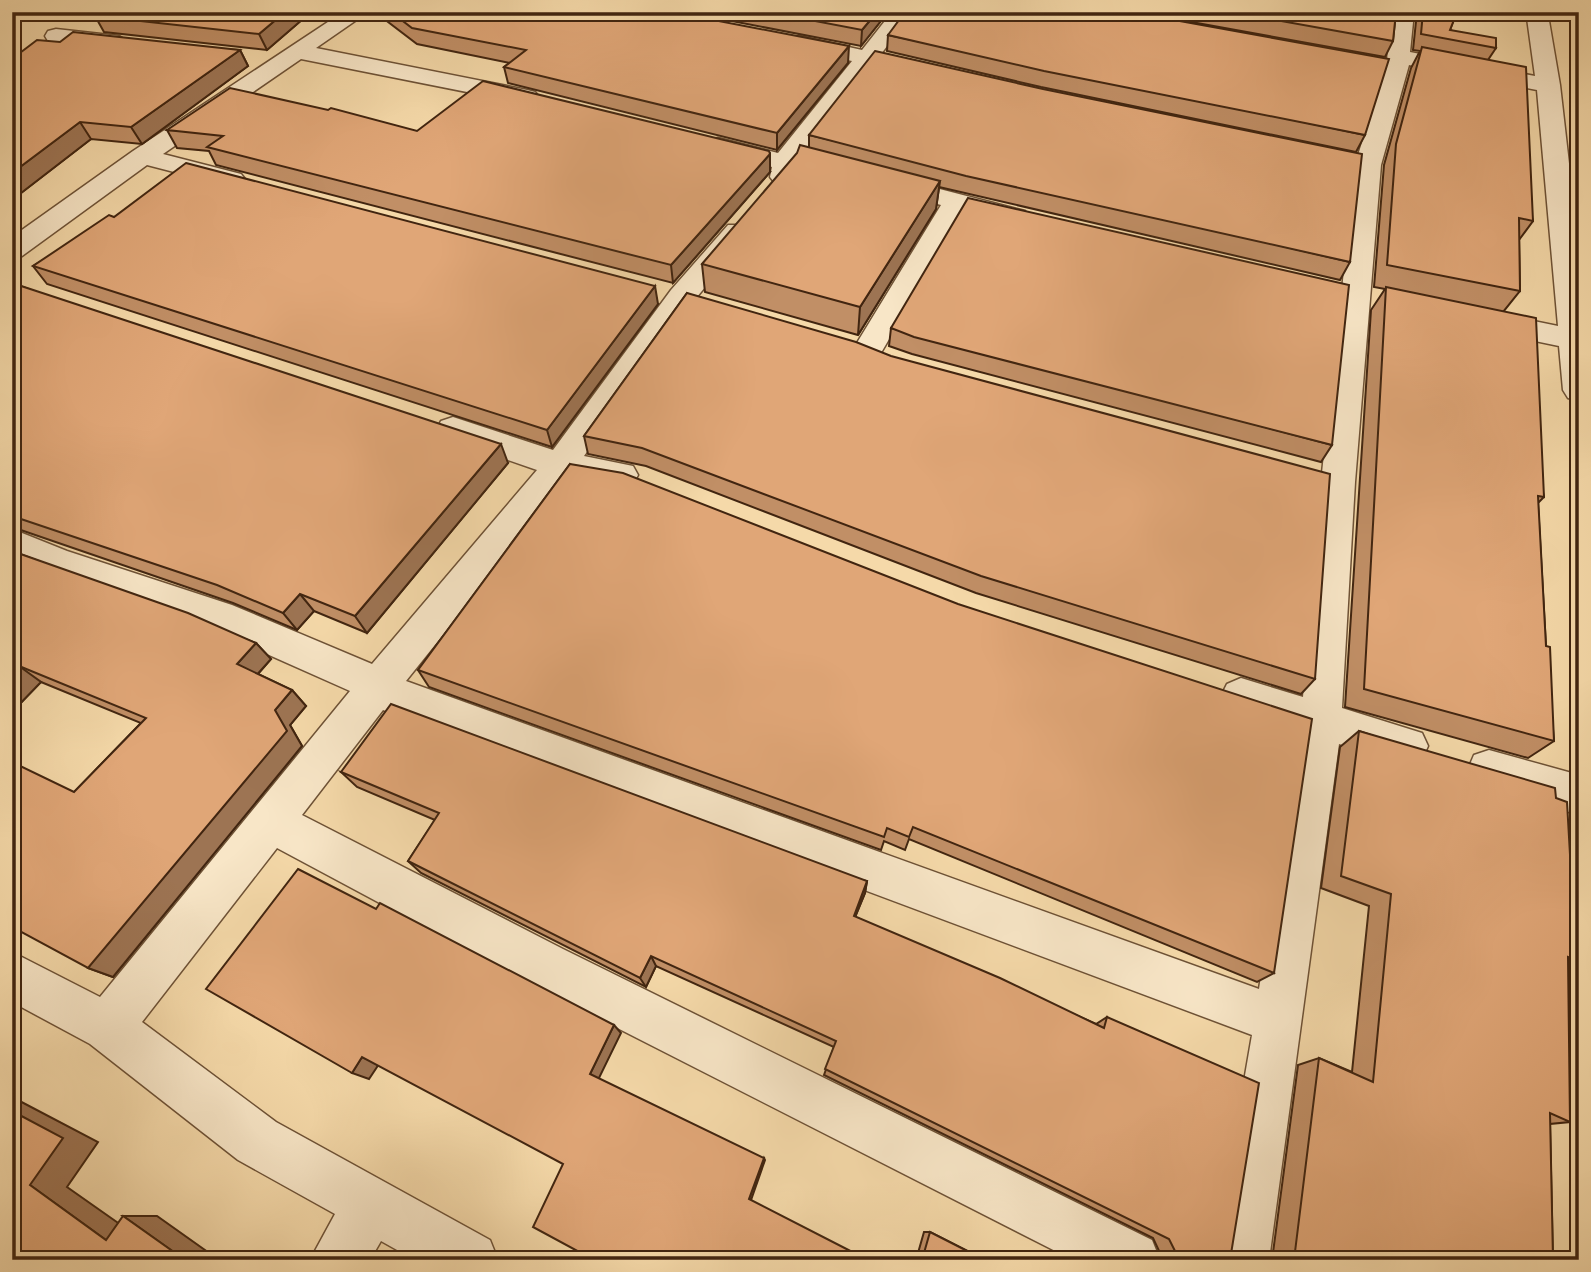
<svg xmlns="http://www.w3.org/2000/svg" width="1591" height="1272" font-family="'Sorts Mill Goudy',serif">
  <rect width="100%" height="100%" fill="#f5d9a9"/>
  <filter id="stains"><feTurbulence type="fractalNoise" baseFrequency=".00286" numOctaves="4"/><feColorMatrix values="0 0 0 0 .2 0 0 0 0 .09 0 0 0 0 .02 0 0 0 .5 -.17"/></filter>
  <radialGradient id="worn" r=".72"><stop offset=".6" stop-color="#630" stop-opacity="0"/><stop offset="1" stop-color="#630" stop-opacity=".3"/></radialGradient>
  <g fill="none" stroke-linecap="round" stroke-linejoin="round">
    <g stroke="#6e5236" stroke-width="3">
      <g id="minor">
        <path d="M 343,12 L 368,12 L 316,48 L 527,90 L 535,92 L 539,97 L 535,102 L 527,104 L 301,59 L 163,154 L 241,174 L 245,179 L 241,184 L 232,187 L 147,165 L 22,256 L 12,258 L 12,237 L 133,151 Z"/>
        <path d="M 892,12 L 913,12 L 881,54 L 929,64 L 932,69 L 921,76 L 872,65 L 804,154 L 1025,211 L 1029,217 L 1025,223 L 1016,225 L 964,211 L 878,358 L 867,361 L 856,358 L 852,351 L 941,205 L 806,169 L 798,169 L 799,174 L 792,182 L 774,182 L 770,177 L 772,167 L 709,150 L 706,145 L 709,140 L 718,138 L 778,153 L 852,61 L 791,48 L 788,43 L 791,38 L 799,36 L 862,50 Z"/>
        <path d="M 1392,12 L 1414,12 L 1410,52 L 1535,76 L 1527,18 L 1522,12 L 1546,12 L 1548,15 L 1560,85 L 1579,251 L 1579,401 L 1568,398 L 1563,390 L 1559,346 L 1473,328 L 1469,321 L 1473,314 L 1484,311 L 1558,326 L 1537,90 L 1409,65 L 1381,165 L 1355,482 L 1342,708 L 1422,733 L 1428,746 L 1422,759 L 1407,765 L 1339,744 L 1269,1260 L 1213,1260 L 1252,1035 L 383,710 L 302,815 L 563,949 L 1152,1240 L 1160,1260 L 1073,1260 L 529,983 L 277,848 L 142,1022 L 276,1122 L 490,1240 L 498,1260 L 415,1260 L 381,1241 L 370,1260 L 310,1260 L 335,1214 L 238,1160 L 90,1044 L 12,1002 L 12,952 L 100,997 L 350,691 L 206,627 L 42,572 L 12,559 L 12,529 L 67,551 L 232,605 L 372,664 L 537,470 L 441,437 L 437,429 L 441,421 L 453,417 L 553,450 L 671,290 L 728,225 L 748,225 L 752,231 L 691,304 L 584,456 L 633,466 L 638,475 L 633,484 L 621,488 L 568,479 L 406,681 L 1259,989 L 1299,731 L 1227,708 L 1221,696 L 1227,684 L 1241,678 L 1303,697 L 1321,482 L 1355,170 L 1300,158 L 1296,153 L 1300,148 L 1309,145 L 1358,155 L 1384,74 L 1374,67 L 1377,62 L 1387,60 Z"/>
        <path d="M 56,29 L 119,36 L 130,43 L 119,50 L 48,41 L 45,36 L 48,31 Z"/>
        <path d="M 1489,750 L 1579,775 L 1579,815 L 1474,783 L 1468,769 L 1474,755 Z"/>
      </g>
    </g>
    <use href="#minor" fill="#f8e6c7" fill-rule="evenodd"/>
  </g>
  <g fill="#c18f66" stroke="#412510" stroke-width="2">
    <path d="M 99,12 L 311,12 L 267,50 L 104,32 L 95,16 Z"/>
    <path d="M 375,12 L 672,12 L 848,63 L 777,150 L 508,83 L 504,67 L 510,63 L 417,44 Z"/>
    <path d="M 685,12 L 888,12 L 861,46 Z"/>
    <path d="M 1136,12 L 1396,12 L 1393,41 L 1385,57 Z"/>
    <path d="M 1417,12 L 1457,12 L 1450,30 L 1496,48 L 1488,60 L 1533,221 L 1519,240 L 1520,291 L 1503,312 L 1544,497 L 1538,503 L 1546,646 L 1554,741 L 1528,758 L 1345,707 L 1371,310 L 1385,289 L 1374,287 L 1384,165 L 1411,68 L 1420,51 L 1413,50 Z"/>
    <path d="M 888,35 L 1365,135 L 1356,152 L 1041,87 L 887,51 Z"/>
    <path d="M 60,42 L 240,50 L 248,66 L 142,144 L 91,139 L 12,200 L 12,59 Z"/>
    <path d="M 167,130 L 417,131 L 770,172 L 673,283 L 216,165 L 209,151 L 177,148 Z"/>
    <path d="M 809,135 L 1350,262 L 1340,280 L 939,187 L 936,209 L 858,335 L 705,292 L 702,264 L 809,147 Z"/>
    <path d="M 114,217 L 658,304 L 552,447 L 47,284 L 33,266 Z"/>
    <path d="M 12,283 L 508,463 L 367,633 L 314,611 L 297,630 L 233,603 L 12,527 Z"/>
    <path d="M 687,293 L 1315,679 L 1301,694 L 976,593 L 646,466 L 588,454 L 584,436 Z"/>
    <path d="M 891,328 L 1332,445 L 1321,462 L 912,354 L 889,346 Z"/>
    <path d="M 570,464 L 1274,973 L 1257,982 L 909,839 L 905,850 L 884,841 L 881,850 L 429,687 L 418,670 Z"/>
    <path d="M 12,551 L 256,643 L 271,659 L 258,674 L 292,690 L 306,706 L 290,725 L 302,746 L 113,977 L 88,968 L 74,792 L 141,723 L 41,682 L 12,712 Z"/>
    <path d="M 1359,731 L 1556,798 L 1576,960 L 1568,962 L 1570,1122 L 1550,1124 L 1553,1260 L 1272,1260 L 1298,1065 L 1319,1058 L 1352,1072 L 1369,906 L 1321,888 L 1340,747 Z"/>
    <path d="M 341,772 L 867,881 L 865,893 L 855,917 L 1096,1024 L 1107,1017 L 1230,1260 L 1173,1260 L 1160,1253 L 1153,1238 L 824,1075 L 834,1047 L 656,966 L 646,987 L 421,873 L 408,861 L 435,820 L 357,787 Z"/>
    <path d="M 924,1232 L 930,1232 L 985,1260 L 916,1260 Z"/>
  </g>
  <g fill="#9d7453" stroke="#412510" stroke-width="2">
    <path d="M 285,12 L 311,12 L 267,50 L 259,34 Z"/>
    <path d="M 877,12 L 888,12 L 861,46 L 862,30 Z"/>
    <path d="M 849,46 L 848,63 L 777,150 L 777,133 Z"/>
    <path d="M 240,50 L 248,66 L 142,144 L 131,127 Z"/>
    <path d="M 80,122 L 91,139 L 12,200 L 12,173 Z"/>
    <path d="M 770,154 L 770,172 L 673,283 L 671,265 Z"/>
    <path d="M 940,181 L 936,209 L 858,335 L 860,307 Z"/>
    <path d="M 655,286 L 658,304 L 552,447 L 547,430 Z"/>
    <path d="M 501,444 L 508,463 L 367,633 L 355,616 Z"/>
    <path d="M 300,594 L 314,611 L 297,630 L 283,613 Z"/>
    <path d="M 256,643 L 271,659 L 253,679 L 237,664 Z"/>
    <path d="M 19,666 L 41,682 L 12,712 L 12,673 Z"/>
    <path d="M 292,690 L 306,706 L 290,725 L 302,746 L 113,977 L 88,968 L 275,710 Z"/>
    <path d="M 867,881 L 865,893 L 851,927 L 854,916 Z"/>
    <path d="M 651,956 L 656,966 L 646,987 L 640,978 Z"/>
    <path d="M 614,1025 L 621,1033 L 598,1080 L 590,1074 Z"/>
    <path d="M 362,1057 L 379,1064 L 369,1079 L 352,1073 Z"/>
    <path d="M 12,1097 L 98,1142 L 67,1187 L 141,1239 L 106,1240 L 30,1185 L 12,1111 Z"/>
    <path d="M 764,1158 L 765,1160 L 751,1200 L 749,1199 Z"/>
    <path d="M 123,1216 L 157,1216 L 219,1260 L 185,1260 Z"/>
  </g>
  <g fill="#e0a677" stroke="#412510" stroke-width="2">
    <path d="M 99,12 L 285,12 L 259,34 L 95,16 Z"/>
    <path d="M 391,12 L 672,12 L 849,46 L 777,133 L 504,67 L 526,50 L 412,28 Z"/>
    <path d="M 768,12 L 877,12 L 862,30 Z"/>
    <path d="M 905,12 L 1130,12 L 1389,59 L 1365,135 L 1044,71 L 888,35 Z"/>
    <path d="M 1231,12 L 1396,12 L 1393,41 Z"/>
    <path d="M 1423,12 L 1457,12 L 1450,30 L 1496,38 L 1496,48 L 1421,34 Z"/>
    <path d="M 73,32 L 240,50 L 131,127 L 80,122 L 12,173 L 12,59 L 37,40 L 60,42 Z"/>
    <path d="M 1422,47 L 1526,67 L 1533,221 L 1519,218 L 1520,291 L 1387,265 L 1396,144 Z"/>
    <path d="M 875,51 L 1043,89 L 1362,154 L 1350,262 L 966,176 L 809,135 Z"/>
    <path d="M 483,81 L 769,151 L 770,154 L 671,265 L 207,147 L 223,136 L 167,130 L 230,88 L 328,110 L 331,108 L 417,131 Z"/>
    <path d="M 800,145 L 940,181 L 860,307 L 702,264 L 797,153 Z"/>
    <path d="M 186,163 L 655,286 L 547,430 L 33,266 L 109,215 L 114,217 Z"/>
    <path d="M 968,198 L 1349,285 L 1332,445 L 914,337 L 891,328 Z"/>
    <path d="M 12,283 L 501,444 L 355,616 L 300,594 L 283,613 L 217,585 L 12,516 Z"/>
    <path d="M 1386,287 L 1536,318 L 1544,497 L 1538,496 L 1546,646 L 1550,647 L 1554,741 L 1364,689 Z"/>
    <path d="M 687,293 L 856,342 L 891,356 L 1330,474 L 1315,679 L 981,576 L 642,448 L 584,436 Z"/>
    <path d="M 570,464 L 623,473 L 958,604 L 1312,719 L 1274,973 L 913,827 L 909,837 L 887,828 L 884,837 L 418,670 Z"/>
    <path d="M 12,551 L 188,613 L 256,643 L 237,664 L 292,690 L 275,710 L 287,731 L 88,968 L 12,927 L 12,762 L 74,792 L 146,718 L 19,666 L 12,673 Z"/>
    <path d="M 391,704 L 867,881 L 854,916 L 1000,978 L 1104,1028 L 1107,1017 L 1259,1083 L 1230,1260 L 1187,1260 L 1177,1255 L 1169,1239 L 825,1069 L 836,1041 L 651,956 L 640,978 L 408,861 L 439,813 L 341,772 Z"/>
    <path d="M 1359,731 L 1555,788 L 1556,798 L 1567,802 L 1576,960 L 1568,957 L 1570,1122 L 1550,1113 L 1553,1260 L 1294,1260 L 1319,1058 L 1373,1082 L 1391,894 L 1341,876 Z"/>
    <path d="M 298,869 L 376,909 L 380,903 L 614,1025 L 590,1074 L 764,1158 L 749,1199 L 868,1260 L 594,1260 L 533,1227 L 563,1164 L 362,1057 L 352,1073 L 206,989 Z"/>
    <path d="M 12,1111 L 63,1138 L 30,1185 L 106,1240 L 123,1216 L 185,1260 L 12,1260 Z"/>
    <path d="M 930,1232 L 985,1260 L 922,1260 Z"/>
  </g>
  <rect width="1591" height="1272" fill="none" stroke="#f5d9a9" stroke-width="42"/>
  <rect x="14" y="14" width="1563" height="1244" fill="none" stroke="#412510" stroke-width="3.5"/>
  <rect x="21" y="21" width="1549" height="1230" fill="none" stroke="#412510" stroke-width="2"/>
  <rect width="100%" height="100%" filter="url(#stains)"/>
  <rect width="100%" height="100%" fill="url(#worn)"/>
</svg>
